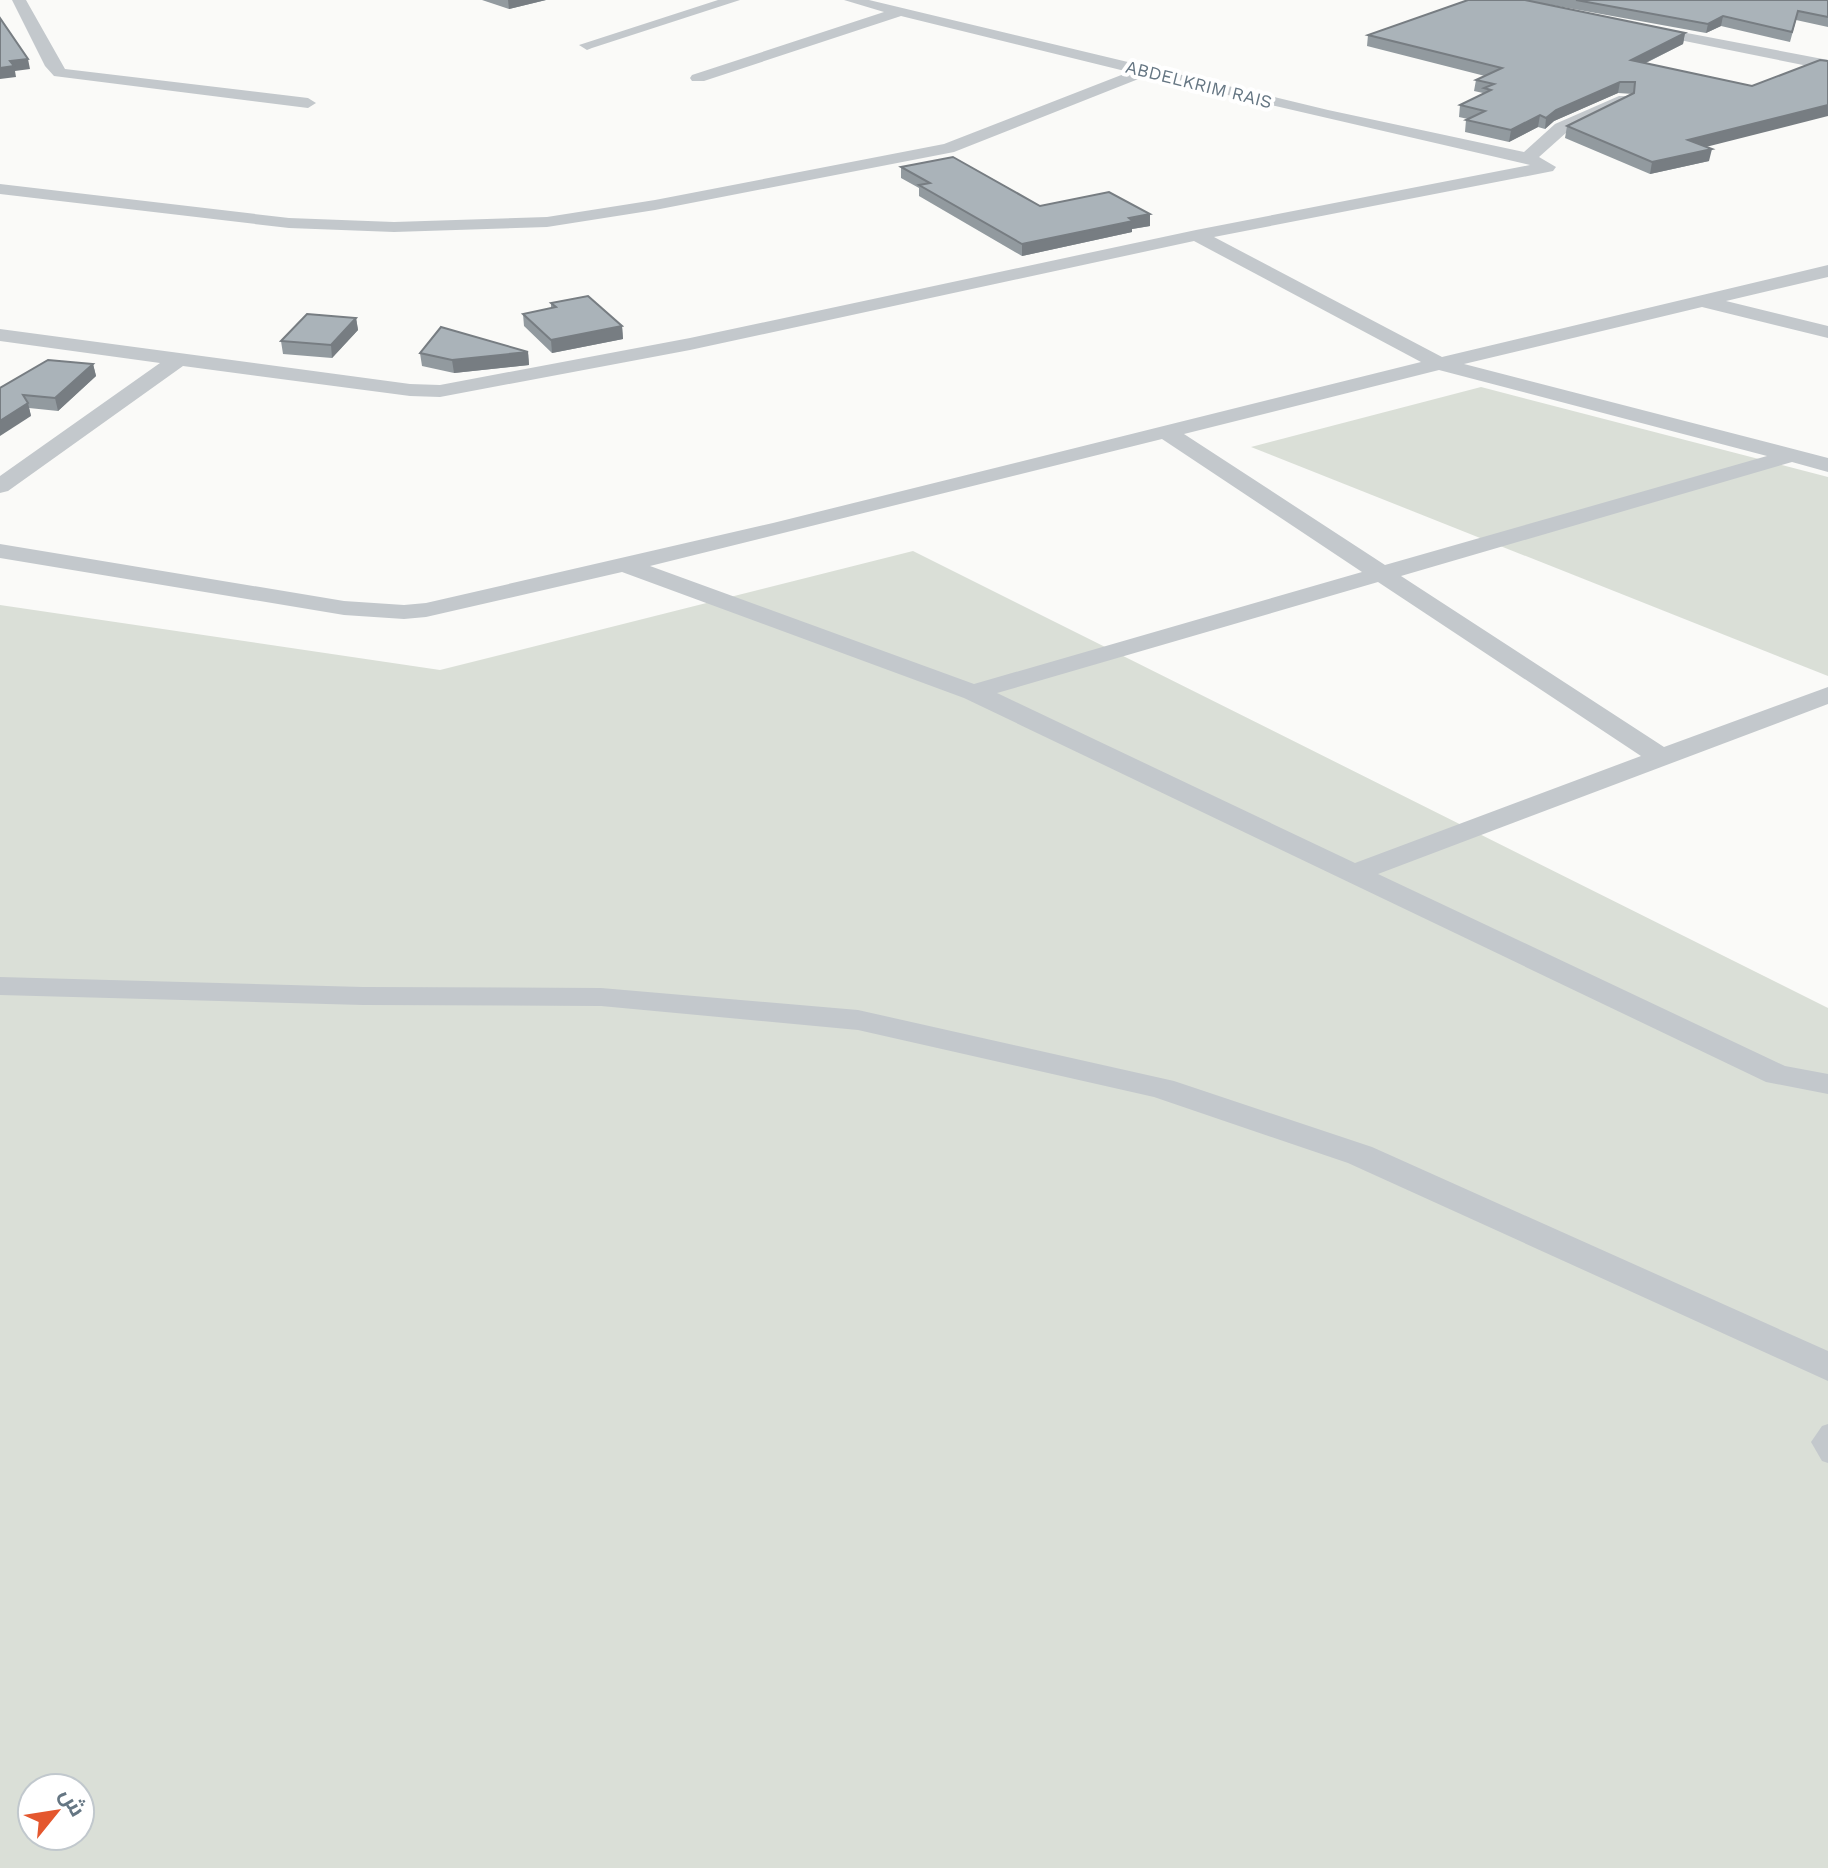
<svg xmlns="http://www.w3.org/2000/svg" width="1828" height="1868" font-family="'Work Sans',Cairo,sans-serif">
  <rect width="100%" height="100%" fill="#fafaf8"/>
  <g fill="#dadfd7" fill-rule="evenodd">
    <path d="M 1481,387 L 1828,477 L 1828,676 L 1251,447 Z"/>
    <path d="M 913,551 L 1828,1008 L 1828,1868 L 0,1868 L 0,605 L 440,670 ZM 32,1788 L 80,1788 L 80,1836 L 32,1836 Z"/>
  </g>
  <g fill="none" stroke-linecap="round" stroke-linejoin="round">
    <path fill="#c3c8cc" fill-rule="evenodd" d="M 1828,1424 L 1828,1463 L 1822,1461 L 1811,1442 L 1822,1426 Z"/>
    <g fill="#c3c8cc" fill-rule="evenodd">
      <path d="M 12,0 L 26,0 L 65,69 L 308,98 L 316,103 L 308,108 L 54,76 L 45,66 Z"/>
      <path d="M 718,0 L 740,0 L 592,48 L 587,50 L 579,45 Z"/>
      <path d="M 844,0 L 869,0 L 1328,110 L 1524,152 L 1555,124 L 1619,96 L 1631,96 L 1631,102 L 1567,132 L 1539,157 L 1556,167 L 1553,171 L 1214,237 L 1442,357 L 1828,265 L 1828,277 L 1726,301 L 1828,326 L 1828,338 L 1702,307 L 1464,364 L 1828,458 L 1828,472 L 1792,462 L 1401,576 L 1664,747 L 1828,687 L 1828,704 L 1378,874 L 1785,1066 L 1828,1074 L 1828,1094 L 1766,1082 L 964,698 L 622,572 L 426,617 L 404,619 L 344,615 L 0,558 L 0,544 L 344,601 L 404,605 L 426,603 L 773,523 L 1421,362 L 1194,241 L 690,350 L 440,397 L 410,396 L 183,366 L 8,491 L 0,493 L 0,476 L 160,363 L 0,341 L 0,329 L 410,384 L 440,385 L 690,338 L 1196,230 L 1530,165 L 1146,76 L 954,152 L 655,210 L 547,227 L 394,232 L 289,228 L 0,194 L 0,184 L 289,218 L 394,222 L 547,217 L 655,200 L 944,144 L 1129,72 L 901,16 L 704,81 L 692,81 L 690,78 L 692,75 L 884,12 ZM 1439,370 L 1767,456 L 1385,565 L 1184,434 ZM 1162,439 L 1362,572 L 974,684 L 650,566 ZM 1378,582 L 1641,756 L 1355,863 L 997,693 Z"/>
      <path d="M 1645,25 L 1828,60 L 1828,70 L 1640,32 L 1640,26 Z"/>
      <path d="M 0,977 L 363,987 L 601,988 L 858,1010 L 1174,1081 L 1372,1147 L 1828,1351 L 1828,1381 L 1348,1163 L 1154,1097 L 858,1030 L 601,1006 L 363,1005 L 0,995 Z"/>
    </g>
  </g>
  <g fill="#929a9f">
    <path d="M 482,0 L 546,0 L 509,9 Z"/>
    <path d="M 1468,0 L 1828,0 L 1828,27 L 1796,20 L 1790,42 L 1721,26 L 1706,33 L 1546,4 L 1685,33 L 1683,44 L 1646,63 L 1706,147 L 1709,161 L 1650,174 L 1565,138 L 1567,126 L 1633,94 L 1618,93 L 1554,121 L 1545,129 L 1538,127 L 1509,142 L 1465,132 L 1466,120 L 1468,119 L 1459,117 L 1460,105 L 1483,94 L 1483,93 L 1474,91 L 1476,80 L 1485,76 L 1367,46 L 1368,35 Z"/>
    <path d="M 901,167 L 1040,206 L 1150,214 L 1150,226 L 1132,229 L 1132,232 L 1022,256 L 919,196 L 919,188 L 901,178 Z"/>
    <path d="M 551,303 L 622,326 L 623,339 L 552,353 L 524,326 L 523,314 L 551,308 Z"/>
    <path d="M 356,318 L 358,330 L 332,358 L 283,354 L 281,341 Z"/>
    <path d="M 528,352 L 529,365 L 454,373 L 422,366 L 420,353 Z"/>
    <path d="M 93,364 L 96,376 L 58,411 L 29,408 L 31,416 L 0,388 Z"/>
  </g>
  <g fill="#777d82">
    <path d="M 508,0 L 546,0 L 509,9 Z"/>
    <path d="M 1723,16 L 1721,26 L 1706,33 L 1708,24 Z"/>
    <path d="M 1685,33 L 1683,44 L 1629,71 L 1631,60 Z"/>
    <path d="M 28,59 L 30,69 L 15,71 L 16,77 L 0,79 L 0,68 L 10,61 Z"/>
    <path d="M 1620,82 L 1618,93 L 1554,121 L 1545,129 L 1546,118 L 1556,110 Z"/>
    <path d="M 1828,105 L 1828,116 L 1686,152 L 1688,140 Z"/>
    <path d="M 1540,115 L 1538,127 L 1509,142 L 1511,130 Z"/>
    <path d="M 1712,149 L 1709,161 L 1650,174 L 1652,162 Z"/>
    <path d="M 1150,214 L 1150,226 L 1132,229 L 1132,232 L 1022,256 L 1022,244 Z"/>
    <path d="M 356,318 L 358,330 L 332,358 L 331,345 Z"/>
    <path d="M 622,326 L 623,339 L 552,353 L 551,340 Z"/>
    <path d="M 528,352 L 529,365 L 454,373 L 452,360 Z"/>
    <path d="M 93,364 L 96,376 L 58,411 L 55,398 Z"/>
    <path d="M 28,403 L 31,416 L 0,436 L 0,421 Z"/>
  </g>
  <g fill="#aab3b9" stroke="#777d82" stroke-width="2">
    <path d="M 1468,0 L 1525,0 L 1685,33 L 1631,60 L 1752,86 L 1820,60 L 1828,61 L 1828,105 L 1688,140 L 1712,149 L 1652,162 L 1567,126 L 1634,93 L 1635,82 L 1620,82 L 1556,110 L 1546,118 L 1540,115 L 1511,130 L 1466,120 L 1485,111 L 1460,105 L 1491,90 L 1484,88 L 1494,84 L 1476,80 L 1502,68 L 1368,35 Z"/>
    <path d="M 1576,0 L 1828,0 L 1828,17 L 1798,11 L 1792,32 L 1723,16 L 1708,24 Z"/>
    <path d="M 0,18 L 28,59 L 10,61 L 14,66 L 0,68 Z"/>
    <path d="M 953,157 L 1040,206 L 1109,192 L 1150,214 L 1129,218 L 1133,221 L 1022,244 L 919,185 L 930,183 L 901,167 Z"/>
    <path d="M 588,296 L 622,326 L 551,340 L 523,314 L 556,307 L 551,303 Z"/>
    <path d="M 307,314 L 356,318 L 331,345 L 281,341 Z"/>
    <path d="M 441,327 L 528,352 L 452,360 L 420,353 Z"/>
    <path d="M 48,360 L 93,364 L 55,398 L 23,395 L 28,403 L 0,421 L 0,388 Z"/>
  </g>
  <g text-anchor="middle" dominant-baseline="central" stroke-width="8" stroke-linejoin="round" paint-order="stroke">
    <g font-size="18" fill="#657683" stroke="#fff">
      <text transform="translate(1199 84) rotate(14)">ABDELKRIM RAIS</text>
    </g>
  </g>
  <g transform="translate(56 1812) rotate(60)"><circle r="38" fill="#ffffff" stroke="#c1c8cd" stroke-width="2"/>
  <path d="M0-6L14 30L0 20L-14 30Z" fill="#e4572e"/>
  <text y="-12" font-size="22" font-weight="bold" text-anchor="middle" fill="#657683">ش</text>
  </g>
</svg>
